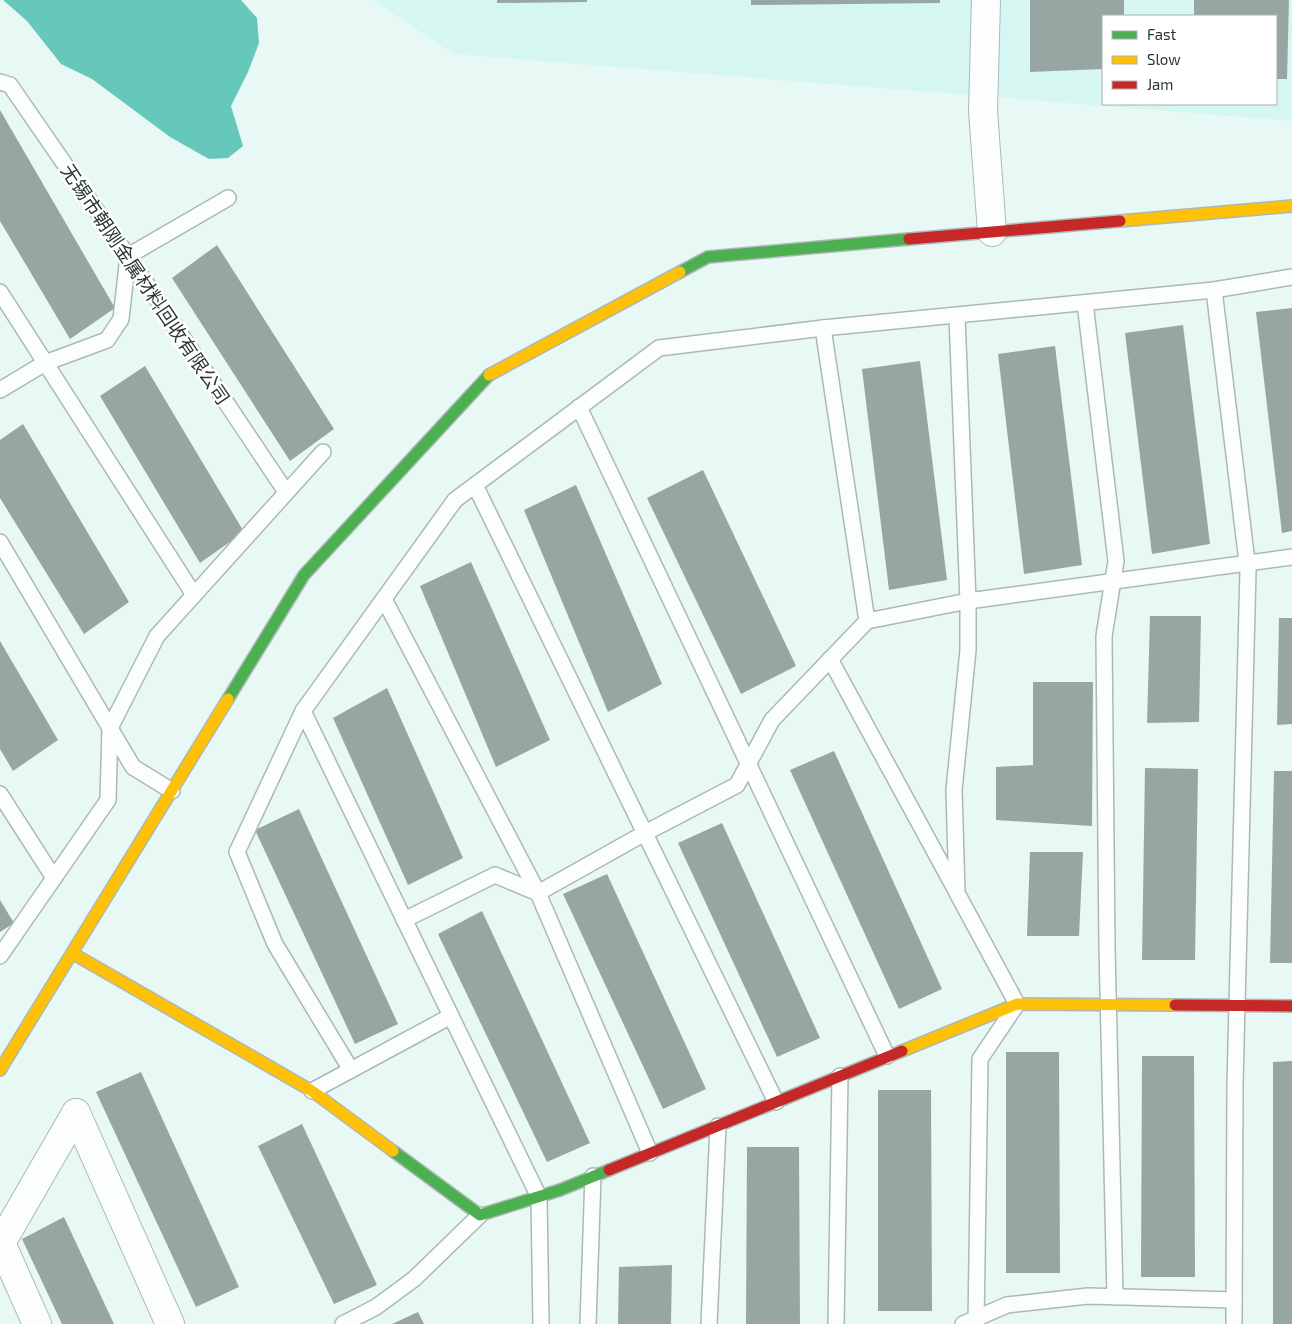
<svg xmlns="http://www.w3.org/2000/svg" width="1292" height="1324" font-family="'Exo 2','Noto Sans SC',sans-serif">
  <rect width="100%" height="100%" fill="#e8f9f5"/>
  <path fill="#d6f7f1" fill-rule="evenodd" d="M 372,0 L 1292,0 L 1292,121 L 453,54 ZM 1103,16 L 1276,16 L 1276,104 L 1103,104 Z"/>
  <path fill="#66c8ba" d="M 3,0 L 241,0 L 257,18 L 259,43 L 248,72 L 231,106 L 243,146 L 228,158 L 209,159 L 170,137 L 92,79 L 61,64 L 27,21 Z"/>
  <g fill="#98a6a3">
    <path d="M 497,0 L 587,0 L 587,2 L 497,3 Z"/>
    <path d="M 751,0 L 940,0 L 940,3 L 751,5 Z"/>
    <path d="M 1030,0 L 1124,0 L 1124,16 L 1103,16 L 1103,69 L 1030,72 Z"/>
    <path d="M 1194,0 L 1289,0 L 1287,79 L 1276,79 L 1276,16 L 1194,16 Z"/>
    <path d="M 0,110 L 115,308 L 70,339 L 0,221 Z"/>
    <path d="M 217,245 L 334,429 L 290,461 L 172,278 Z"/>
    <path d="M 1292,308 L 1292,531 L 1282,533 L 1256,312 Z"/>
    <path d="M 1183,325 L 1210,544 L 1152,554 L 1125,333 Z"/>
    <path d="M 1055,346 L 1082,565 L 1024,574 L 998,354 Z"/>
    <path d="M 920,361 L 947,580 L 889,590 L 862,369 Z"/>
    <path d="M 145,366 L 244,532 L 200,563 L 100,396 Z"/>
    <path d="M 23,424 L 129,602 L 84,634 L 0,498 L 0,440 Z"/>
    <path d="M 703,470 L 796,666 L 741,694 L 647,498 Z"/>
    <path d="M 576,485 L 662,684 L 608,712 L 524,510 Z"/>
    <path d="M 471,562 L 550,740 L 496,767 L 420,586 Z"/>
    <path d="M 1150,616 L 1201,616 L 1199,722 L 1147,723 Z"/>
    <path d="M 1279,618 L 1292,618 L 1292,724 L 1277,725 Z"/>
    <path d="M 0,641 L 58,740 L 13,771 L 0,749 Z"/>
    <path d="M 1033,682 L 1093,682 L 1092,826 L 996,820 L 996,767 L 1033,765 Z"/>
    <path d="M 387,688 L 463,858 L 408,885 L 333,718 Z"/>
    <path d="M 834,751 L 942,989 L 899,1009 L 790,770 Z"/>
    <path d="M 1145,768 L 1198,769 L 1195,960 L 1142,960 Z"/>
    <path d="M 1274,771 L 1292,771 L 1292,963 L 1270,963 Z"/>
    <path d="M 299,809 L 398,1024 L 355,1044 L 255,830 Z"/>
    <path d="M 722,823 L 820,1038 L 777,1057 L 678,843 Z"/>
    <path d="M 1030,852 L 1083,852 L 1079,936 L 1027,936 Z"/>
    <path d="M 607,874 L 706,1089 L 663,1109 L 563,894 Z"/>
    <path d="M 0,900 L 14,923 L 0,932 Z"/>
    <path d="M 482,911 L 590,1143 L 547,1162 L 438,934 Z"/>
    <path d="M 1006,1052 L 1059,1052 L 1060,1273 L 1006,1273 Z"/>
    <path d="M 1142,1056 L 1194,1056 L 1195,1277 L 1141,1277 Z"/>
    <path d="M 1292,1061 L 1292,1324 L 1273,1324 L 1273,1062 Z"/>
    <path d="M 141,1072 L 239,1287 L 196,1307 L 96,1092 Z"/>
    <path d="M 878,1090 L 931,1090 L 932,1311 L 878,1311 Z"/>
    <path d="M 302,1124 L 377,1285 L 334,1304 L 258,1146 Z"/>
    <path d="M 747,1147 L 799,1147 L 800,1324 L 746,1324 Z"/>
    <path d="M 64,1217 L 114,1324 L 62,1324 L 22,1239 Z"/>
    <path d="M 672,1265 L 671,1324 L 618,1324 L 619,1267 Z"/>
    <path d="M 418,1312 L 424,1324 L 392,1324 Z"/>
  </g>
  <g fill="none" stroke-linecap="round" stroke-linejoin="round">
    <g stroke="#abb9b6" stroke-width="18">
      <g id="lane">
        <path d="M 0,82 L 10,85 L 128,256 L 286,492"/>
        <path d="M 1214,290 L 1248,570 L 1235,1084 L 1234,1324"/>
        <path d="M 0,292 L 194,595"/>
        <path d="M 1085,303 L 1116,561 L 1104,636 L 1107,947 L 1115,1297"/>
        <path d="M 957,316 L 968,601 L 1292,557"/>
        <path d="M 0,390 L 45,363 L 107,340 L 121,319 L 128,256 L 228,198"/>
        <path d="M 579,407 L 887,1056"/>
        <path d="M 475,485 L 776,1102"/>
        <path d="M 0,542 L 133,767 L 172,791"/>
        <path d="M 384,599 L 538,893 L 650,1153"/>
        <path d="M 867,621 L 968,601 L 968,650 L 954,790 L 957,893 L 1017,1004 L 980,1059 L 976,1324"/>
        <path d="M 830,659 L 955,889"/>
        <path d="M 303,711 L 451,1016 L 312,1091"/>
        <path d="M 0,794 L 54,878"/>
        <path d="M 404,920 L 495,875 L 538,893 L 645,833 L 737,785 L 772,720 L 867,621 L 823,328"/>
        <path d="M 0,956 L 108,800 L 110,728 L 157,636 L 323,452"/>
        <path d="M 451,1016 L 539,1197 L 541,1324"/>
        <path d="M 351,1070 L 275,944 L 237,852 L 303,711 L 455,500 L 659,348 L 823,328 L 1214,290 L 1292,277"/>
        <path d="M 343,1324 L 376,1307 L 414,1279 L 480,1215"/>
        <path d="M 588,1324 L 593,1176"/>
        <path d="M 709,1324 L 718,1126"/>
        <path d="M 836,1324 L 840,1076"/>
        <path d="M 963,1324 L 1007,1305 L 1088,1296 L 1234,1300"/>
      </g>
    </g>
    <g stroke="#abb9b6" stroke-width="30">
      <g id="street">
        <path d="M 986,0 L 983,111 L 992,232"/>
        <path d="M 76,1113 L 170,1324"/>
        <path d="M 37,1324 L 1,1243 L 76,1113"/>
      </g>
    </g>
    <g stroke="#abb9b6" stroke-width="14">
      <g id="fast">
        <path d="M 680,272 L 708,257 L 909,239"/>
        <path d="M 228,699 L 304,575 L 489,375"/>
        <path d="M 393,1151 L 480,1215 L 560,1190 L 609,1170"/>
      </g>
    </g>
    <g stroke="#abb9b6" stroke-width="14">
      <g id="slow">
        <path d="M 1120,221 L 1292,206"/>
        <path d="M 489,375 L 680,272"/>
        <path d="M 72,953 L 312,1091 L 393,1151"/>
        <path d="M 902,1051 L 1017,1004 L 1175,1005"/>
        <path d="M 0,1070 L 228,699"/>
      </g>
    </g>
    <g stroke="#abb9b6" stroke-width="14">
      <g id="jam">
        <path d="M 909,239 L 1120,221"/>
        <path d="M 1175,1005 L 1292,1006"/>
        <path d="M 609,1170 L 902,1051"/>
      </g>
    </g>
    <use href="#lane" stroke="#fcfefe" stroke-width="15"/>
    <use href="#street" stroke="#fcfefe" stroke-width="28"/>
    <use href="#fast" stroke="#4caf50" stroke-width="11"/>
    <use href="#slow" stroke="#ffc107" stroke-width="11"/>
    <use href="#jam" stroke="#c62828" stroke-width="11"/>
  </g>
  <g text-anchor="middle" dominant-baseline="central" stroke-width="5" stroke-linejoin="round" paint-order="stroke">
    <g font-size="19" fill="#293734" stroke="#fff">
      <text transform="translate(146 284) rotate(56)">无锡市朝刚金属材料回收有限公司</text>
    </g>
  </g>
  <rect x="1102" y="15" width="175" height="90" fill="#ffffff" stroke="#a9afae"/>
  <rect x="1112" y="31" width="25" height="8" fill="#4caf50" stroke="#a9afae"/>
  <text x="1147" y="40" font-size="15" fill="#293734">Fast</text>
  <rect x="1112" y="56" width="25" height="8" fill="#ffc107" stroke="#a9afae"/>
  <text x="1147" y="65" font-size="15" fill="#293734">Slow</text>
  <rect x="1112" y="81" width="25" height="8" fill="#c62828" stroke="#a9afae"/>
  <text x="1147" y="90" font-size="15" fill="#293734">Jam</text>
</svg>
